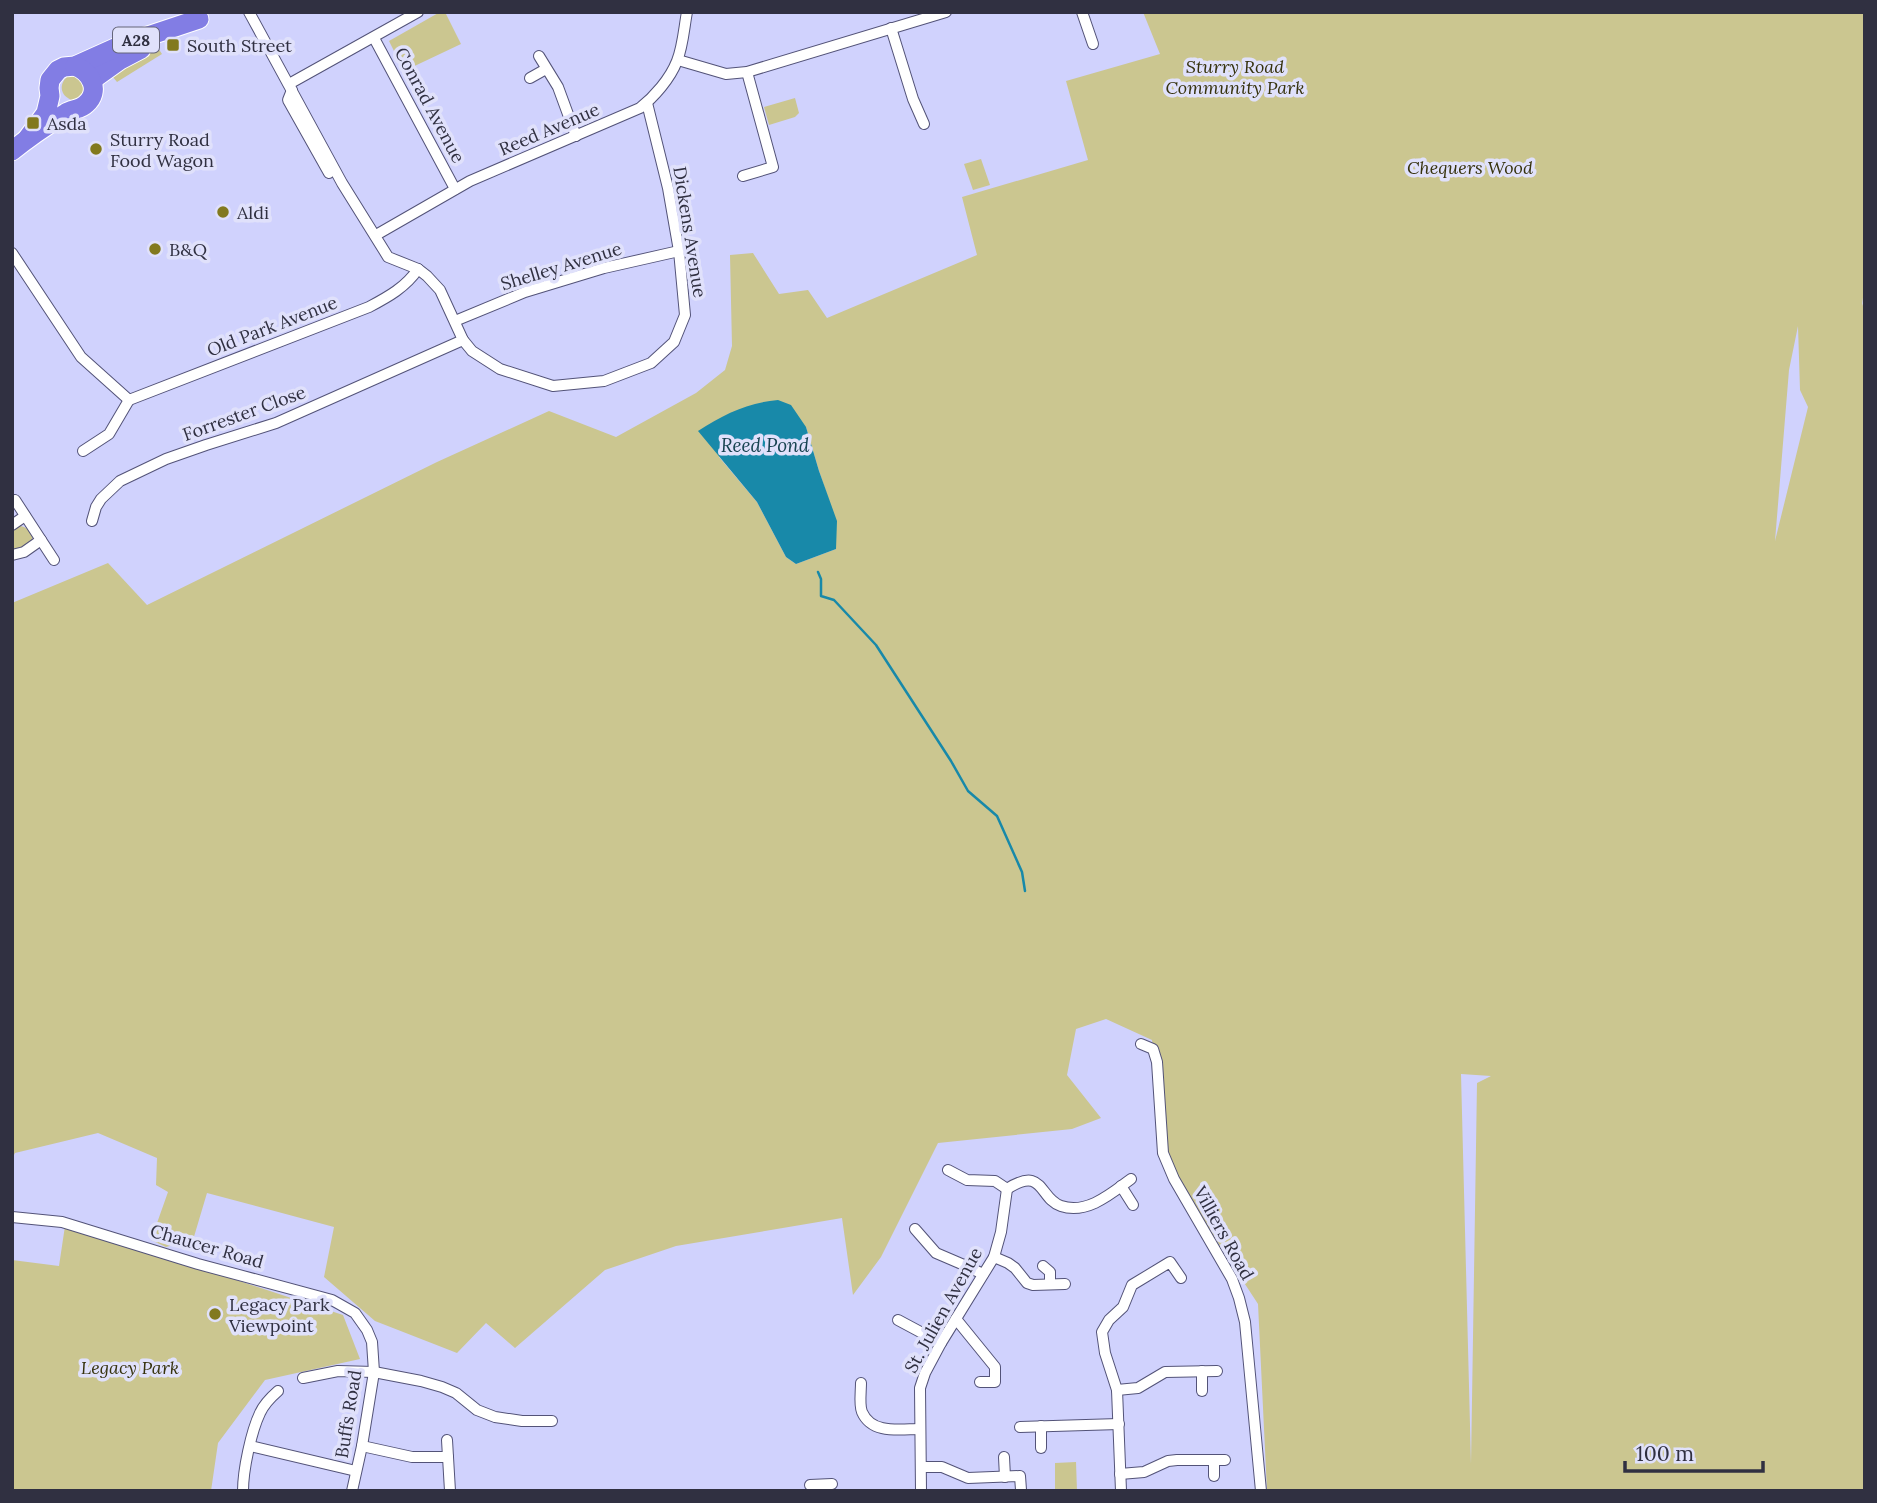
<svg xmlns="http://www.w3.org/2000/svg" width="1877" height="1503" font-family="Lora,serif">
  <rect width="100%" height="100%" fill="#d0d2fd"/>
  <g fill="#cbc690" fill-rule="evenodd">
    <path d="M 440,12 L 445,12 L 461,44 L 404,71 L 389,41 Z"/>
    <path d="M 1143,12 L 1865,12 L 1865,281 L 1862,306 L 1865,298 L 1865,1491 L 1267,1491 L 1258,1304 L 1192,1203 L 1167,1155 L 1152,1040 L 1106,1019 L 1076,1029 L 1067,1075 L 1101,1118 L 1072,1129 L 938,1143 L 881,1257 L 853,1295 L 842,1218 L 676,1246 L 605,1270 L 515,1348 L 486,1323 L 457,1353 L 375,1321 L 324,1277 L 334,1227 L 207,1193 L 193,1240 L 166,1247 L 151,1240 L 168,1192 L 156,1185 L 157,1158 L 98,1133 L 15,1153 L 12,1159 L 12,603 L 108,563 L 147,605 L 437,462 L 549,411 L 616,437 L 696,393 L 725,370 L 732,346 L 730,255 L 753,253 L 779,294 L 808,290 L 827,318 L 977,255 L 962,197 L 1088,160 L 1066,81 L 1160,54 ZM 1798,326 L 1800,390 L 1808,407 L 1775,541 L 1789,370 ZM 806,427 L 819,471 L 836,521 L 836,549 L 796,564 L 786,557 L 757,502 L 719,457 ZM 1461,1074 L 1491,1076 L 1477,1083 L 1471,1464 Z"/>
    <path d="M 158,48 L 162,54 L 117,82 L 108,71 L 121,61 Z"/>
    <path d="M 68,76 L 80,76 L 86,94 L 75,101 C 61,98 57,85 68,76 Z"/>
    <path d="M 795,98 L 799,113 L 795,117 L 769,125 L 764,107 Z"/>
    <path d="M 981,159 L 990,185 L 973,190 L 964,164 Z"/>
    <path d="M 20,526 C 28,527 37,535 30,544 C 26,548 17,550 12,552 L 12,530 Z"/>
    <path d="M 65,1226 L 124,1243 L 343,1315 L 360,1359 L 265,1380 L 218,1443 L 211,1491 L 12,1491 L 12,1260 L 59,1266 Z"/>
    <path d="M 1076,1462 L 1077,1491 L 1055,1491 L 1055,1463 Z"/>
  </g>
  <path fill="#1889a9" d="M 778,400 L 791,405 L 806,427 L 819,471 L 837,521 L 836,549 L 796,564 L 786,557 L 757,502 L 698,431 C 725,414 746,403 778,400 Z"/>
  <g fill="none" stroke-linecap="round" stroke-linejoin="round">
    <path stroke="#1889a9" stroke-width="2.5" d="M 818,572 L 821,579 L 821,596 L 834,600 L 876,645 L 951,761 L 968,791 L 997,816 L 1022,872 L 1025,891"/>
    <g stroke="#535378" stroke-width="12">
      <g id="street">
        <path d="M 249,12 L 342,183 L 388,257 L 418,269 L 427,276 L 440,290 L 463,340 L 472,351 L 500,369 L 553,386 L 604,381 L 651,363 L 674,342 L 685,315 L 679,251 L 668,188 L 647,103"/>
        <path d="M 1082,12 L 1093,44"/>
        <path d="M 891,28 L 913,99 L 924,124"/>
        <path d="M 374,38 L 455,189"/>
        <path d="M 539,56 L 558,87 L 576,136"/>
        <path d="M 678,60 L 726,74 L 747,72 L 946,12"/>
        <path d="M 530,78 L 546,69"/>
        <path d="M 289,84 L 418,12"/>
        <path d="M 292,90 L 288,100 L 329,173"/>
        <path d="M 743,176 L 773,167 L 747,72"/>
        <path d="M 376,235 L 470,181 L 640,108 C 654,97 670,79 677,61 C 683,46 684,28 687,12"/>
        <path d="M 12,253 L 81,357 L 129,400 L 369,307 C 388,297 406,287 418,269"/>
        <path d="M 455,321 L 525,292 L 604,268 L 679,251"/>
        <path d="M 83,451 L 109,434 L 129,400"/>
        <path d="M 15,500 L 54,560"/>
        <path d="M 92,521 L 96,507 L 101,499 L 120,481 L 166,459 L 206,445 L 276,423 L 463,340"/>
        <path d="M 12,525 L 25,516"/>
        <path d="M 12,555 L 24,552 L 41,540"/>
        <path d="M 1141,1044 L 1153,1049 L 1157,1062 L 1163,1153 L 1174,1179 L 1232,1279 L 1239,1298 L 1245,1322 L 1261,1491"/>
        <path d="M 948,1170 L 967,1180 L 995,1181 L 1007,1189 C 1044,1165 1039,1199 1061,1206 C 1087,1215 1112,1193 1131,1179"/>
        <path d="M 1121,1186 L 1133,1205"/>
        <path d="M 12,1217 L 62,1222 L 198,1264 L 332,1300 L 355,1313 L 367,1330 L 372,1342 L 374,1372 L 362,1446 L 352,1491"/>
        <path d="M 915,1229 L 936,1253 L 964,1265 L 983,1274"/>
        <path d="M 994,1257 L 1008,1263 L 1015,1268 L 1027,1283 L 1033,1285 L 1065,1284"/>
        <path d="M 1043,1266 L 1050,1272 L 1050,1284"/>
        <path d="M 956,1319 L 995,1367 L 995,1382 L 980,1382"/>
        <path d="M 898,1320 L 941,1343"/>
        <path d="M 1202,1371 L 1202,1391"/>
        <path d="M 303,1378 L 338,1371 L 374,1372 L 421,1381 L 442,1387 L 456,1393 L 477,1410 L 495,1417 L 522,1421 L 552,1421"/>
        <path d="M 861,1383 C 861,1392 859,1405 862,1412 C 872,1435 901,1429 920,1429"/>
        <path d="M 1117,1390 L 1138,1388 L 1165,1372 L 1217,1371"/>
        <path d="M 1041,1426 L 1041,1448"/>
        <path d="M 1020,1427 L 1119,1424"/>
        <path d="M 447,1440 L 450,1491"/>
        <path d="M 250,1446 L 356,1471"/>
        <path d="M 362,1446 L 412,1457 L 448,1457"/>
        <path d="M 1004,1457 L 1005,1477"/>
        <path d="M 1214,1460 L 1214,1476"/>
        <path d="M 921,1467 L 942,1467 L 968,1478 L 1020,1476 L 1021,1490"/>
        <path d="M 1120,1474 L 1144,1472 L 1168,1461 L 1177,1460 L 1225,1460"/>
        <path d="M 810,1485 L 832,1484"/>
        <path d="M 243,1491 C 243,1470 251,1432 260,1413 C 264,1404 270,1398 278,1391"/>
        <path d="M 921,1491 L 920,1388 L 925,1373 L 941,1343 L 994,1257 L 1001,1232 L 1007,1189"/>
        <path d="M 1121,1491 L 1117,1390 L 1105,1353 L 1102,1332 L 1109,1320 L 1123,1307 L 1132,1285 L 1170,1262 L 1181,1278"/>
      </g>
    </g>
    <g stroke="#fff" stroke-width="21">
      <g id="highway">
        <path d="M 92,80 L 120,60 L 141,49"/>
        <path d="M 27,139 L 46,113 L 50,96 L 49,88 L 50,80 L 58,70 L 64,67 L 75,66 L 124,44 L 199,19"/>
        <path d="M 12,151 C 29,137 47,125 66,113 C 72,109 80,110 86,104 C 101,91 91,72 75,66"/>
      </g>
    </g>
    <use href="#street" stroke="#fff" stroke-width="10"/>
    <use href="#highway" stroke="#827de4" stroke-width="19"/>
  </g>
  <g fill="#82791e" stroke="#e0e1fb" stroke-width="2.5">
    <rect x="166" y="38" width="14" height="14" rx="3.5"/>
    <rect x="26" y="116" width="14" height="14" rx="3.5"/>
    <circle cx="96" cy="149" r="7"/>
    <circle cx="223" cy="212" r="7"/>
    <circle cx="155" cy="249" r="7"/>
    <circle cx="215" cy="1314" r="7"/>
  </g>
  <g text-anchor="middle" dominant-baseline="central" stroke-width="7" stroke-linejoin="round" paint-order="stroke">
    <rect fill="#e0e1fb" stroke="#656579" stroke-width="2" x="113" y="27.5" width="46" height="25" rx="5"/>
    <g font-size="16" font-weight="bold" fill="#303041">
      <text x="136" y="40">A28</text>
    </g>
    <g font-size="18" fill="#303041" stroke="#e0e1fb" text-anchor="start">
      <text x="187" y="45">South Street</text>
      <text x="47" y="123">Asda</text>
      <text x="110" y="139">Sturry Road<tspan x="110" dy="21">Food Wagon</tspan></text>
      <text x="237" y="212">Aldi</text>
      <text x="169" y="249">B&amp;Q</text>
      <text x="229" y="1304">Legacy Park<tspan x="229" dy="21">Viewpoint</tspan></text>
    </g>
    <g font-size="18" font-style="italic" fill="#36320d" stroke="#e0e1fb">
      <text x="1235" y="66">Sturry Road<tspan x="1235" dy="21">Community Park</tspan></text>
      <text x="1470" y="167">Chequers Wood</text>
      <text x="130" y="1367">Legacy Park</text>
    </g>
    <g font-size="18" fill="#303041" stroke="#e0e1fb">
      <text transform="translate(430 105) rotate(62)">Conrad Avenue</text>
      <text transform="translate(549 129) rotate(-23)">Reed Avenue</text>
      <text transform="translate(690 232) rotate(81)">Dickens Avenue</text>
      <text transform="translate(561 266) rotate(-17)">Shelley Avenue</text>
      <text transform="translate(272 326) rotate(-21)">Old Park Avenue</text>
      <text transform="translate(244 413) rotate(-20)">Forrester Close</text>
      <text transform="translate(1224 1233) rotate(61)">Villiers Road</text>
      <text transform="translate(207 1246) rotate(16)">Chaucer Road</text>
      <text transform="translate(943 1310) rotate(-61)">St. Julien Avenue</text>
      <text transform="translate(348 1414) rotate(-81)">Buffs Road</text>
    </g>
    <g font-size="19" font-style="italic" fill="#174351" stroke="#e0e1fb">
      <text x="765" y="445">Reed Pond</text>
    </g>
  </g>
  <rect width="1877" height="1503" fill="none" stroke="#303041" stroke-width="28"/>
  <path d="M1625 1461v10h138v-10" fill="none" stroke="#303041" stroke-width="3.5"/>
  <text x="1636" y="1461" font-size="21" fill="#303041" stroke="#e0e1fb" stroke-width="5" paint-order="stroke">100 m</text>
</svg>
